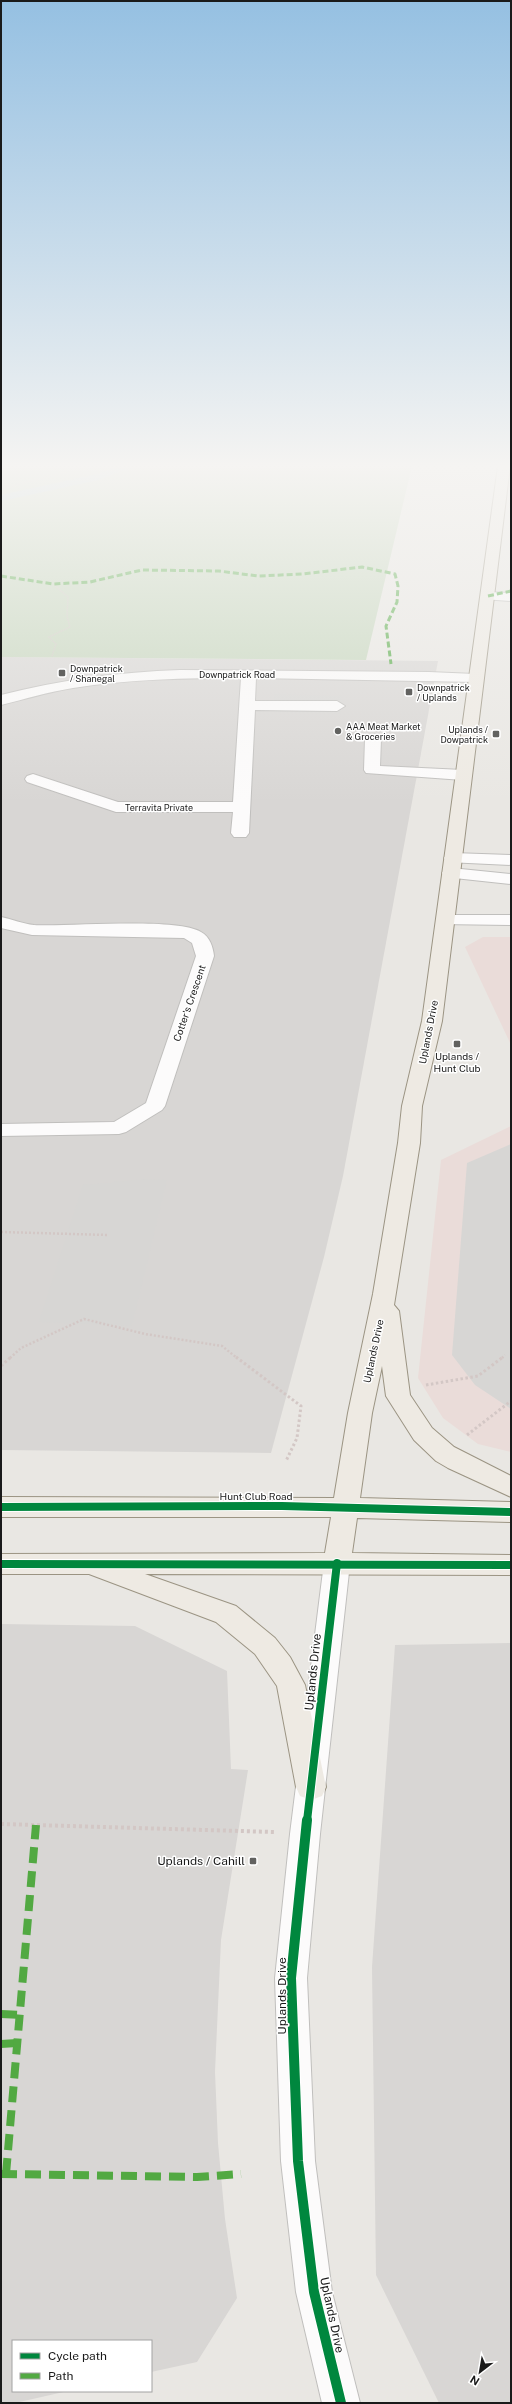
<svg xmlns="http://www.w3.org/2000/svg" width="512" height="2404" font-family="'Public Sans',sans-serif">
  <rect width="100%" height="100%" fill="#e9e7e3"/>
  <g fill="#d8d6d4">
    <path d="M 1,657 L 438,661 L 343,1176 L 324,1257 L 271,1453 L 1,1450 Z"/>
    <path d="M 1,1624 L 135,1626 L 227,1671 L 231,1769 L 248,1770 L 221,1940 L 215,2072 L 218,2143 L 225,2219 L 237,2298 L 197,2362 L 151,2372 L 151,2341 L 13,2341 L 13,2391 L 68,2391 L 15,2403 L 1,2403 Z"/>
    <path d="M 511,1643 L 511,2403 L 439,2403 L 376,2275 L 372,1967 L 395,1645 Z"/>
  </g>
  <g fill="#eadcd9">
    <path d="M 483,937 L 511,937 L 511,1045 L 465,947 Z"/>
    <path d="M 511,1126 L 511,1452 L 478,1444 L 443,1418 L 418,1378 L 441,1160 Z"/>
  </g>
  <g fill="#d7d6d4">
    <path d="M 274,694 L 342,696 L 341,714 L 272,712 Z"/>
    <path d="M 511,1144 L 511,1409 L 475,1385 L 452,1355 L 467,1163 Z"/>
    <path d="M 144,1179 L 167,1180 L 132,1326 L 39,1322 L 83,1185 Z"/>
  </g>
  <path fill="#c4d5bb" d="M 1,466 L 412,466 L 366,660 L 1,657 Z"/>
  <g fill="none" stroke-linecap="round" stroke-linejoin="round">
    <path stroke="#b9d2d8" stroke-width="6" d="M 1,498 L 98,477 L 127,466"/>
    <g stroke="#c0bfbd" stroke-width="2">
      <g id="minor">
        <path d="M 488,592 L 511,593 L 511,601 L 483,599 L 481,596 Z"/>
        <path d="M 180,670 L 429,672 L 475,674 L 482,678 L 475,682 L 256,678 L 255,701 L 337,701 L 345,706 L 337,711 L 255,710 L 249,833 L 246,837 L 234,837 L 231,833 L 233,812 L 116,812 L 27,782 L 25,779 L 27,776 L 33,774 L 118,802 L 233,802 L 241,678 C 185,678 129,679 73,688 C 48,692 25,699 1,705 L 1,695 C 60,680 119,672 180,670 Z"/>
        <path d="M 373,734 L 381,739 L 380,766 L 463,770 L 469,772 L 471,775 L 469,778 L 463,780 L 366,773 L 364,770 L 365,739 Z"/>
        <path d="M 453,853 L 511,855 L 511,865 L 447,862 L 444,858 L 447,854 Z"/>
        <path d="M 451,868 L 511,874 L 511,884 L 445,877 L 442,873 L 445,869 Z"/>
        <path d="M 445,915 L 511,915 L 511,925 L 439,924 L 436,920 L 439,916 Z"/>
        <path d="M 1,917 C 12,919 23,924 34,925 C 69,927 176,917 201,932 C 210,937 213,947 214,956 L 165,1106 L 162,1110 L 126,1132 L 119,1134 L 1,1136 L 1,1124 L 114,1122 L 146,1103 L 196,956 L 192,943 L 184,938 L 32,935 L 1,928 Z"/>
        <path d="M 337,1553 L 347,1556 L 350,1563 L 320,1834 L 307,1978 L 315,2161 L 332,2292 L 360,2403 L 322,2403 L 296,2292 L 281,2161 L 275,1978 L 290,1834 L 324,1563 L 327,1556 Z"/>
      </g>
    </g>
    <g stroke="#9b9483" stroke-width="2">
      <path id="major" d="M 498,466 L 510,466 L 442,1021 L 422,1106 L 420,1143 L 394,1305 L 399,1311 L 410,1395 L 432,1428 L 454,1447 L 511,1476 L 511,1497 L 448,1468 L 436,1461 L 414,1440 L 386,1396 L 382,1366 L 372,1413 L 360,1498 L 511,1502 L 511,1522 L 357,1518 L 352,1553 L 511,1555 L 511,1575 L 145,1574 L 236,1606 L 275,1638 L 290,1657 L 305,1685 L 326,1787 L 322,1796 L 311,1800 L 300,1796 L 296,1787 L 277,1686 L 255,1654 L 216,1622 L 89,1574 L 1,1574 L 1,1554 L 325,1553 L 331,1517 L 1,1517 L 1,1497 L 334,1498 L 348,1413 L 373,1294 L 398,1143 L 402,1106 L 422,1021 Z"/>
    </g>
    <g stroke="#d3c7c5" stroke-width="1.5" stroke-dasharray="1 1" stroke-linecap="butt">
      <path d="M 1,489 L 88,466"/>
      <path d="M 52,656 L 56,644 L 49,637 L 70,627 L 67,616 L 68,597 L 53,584"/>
    </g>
    <g stroke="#d3c7c5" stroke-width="2.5" stroke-dasharray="2 2" stroke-linecap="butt">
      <path d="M 1,1232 L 108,1235"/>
      <path d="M 10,1358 L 21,1348 L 84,1319 L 145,1334 L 222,1346 L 237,1358"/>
      <path d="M 502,1358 L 505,1355"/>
    </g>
    <g stroke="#d3c7c5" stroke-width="3" stroke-dasharray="2.5 2.5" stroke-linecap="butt">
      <path d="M 236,1357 L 301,1406 L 297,1438 L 286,1461"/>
      <path d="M 1,1366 L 11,1357"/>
      <path d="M 426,1385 L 478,1376 L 503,1357"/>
      <path d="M 467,1435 L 511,1401"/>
    </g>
    <path stroke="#d3c7c5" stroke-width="4" stroke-dasharray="3 3" stroke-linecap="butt" d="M 1,1824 L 274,1832"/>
    <use href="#minor" fill="#fcfbfb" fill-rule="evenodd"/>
    <use href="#major" fill="#eeeae3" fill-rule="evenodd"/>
    <g stroke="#52a942" stroke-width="3" stroke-dasharray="6 3" stroke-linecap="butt">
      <path d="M 1,576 L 53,584 L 90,582 L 142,570 L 219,571 L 258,576 L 303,574 L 362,567 L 395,574 L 398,586 L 397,602 L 386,626 L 391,664"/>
      <path d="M 488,596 L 511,591"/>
    </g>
    <g stroke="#52a942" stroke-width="8" stroke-dasharray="16 8" stroke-linecap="butt">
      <path d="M 1,2014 L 20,2015"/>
      <path d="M 1,2044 L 18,2043"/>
      <path d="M 1,2174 L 197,2177 L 241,2174"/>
      <path d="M 6,2174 L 36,1825"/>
    </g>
    <g stroke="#fff" stroke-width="10">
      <g id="cycleway-far1">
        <path d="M 1,1507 L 282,1506 L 511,1512"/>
        <path d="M 1,1564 L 511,1565"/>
        <path d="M 307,1821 L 337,1563"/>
      </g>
    </g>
    <g stroke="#fff" stroke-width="12">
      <path id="cycleway" d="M 307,1820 L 291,1978 L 298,2161 L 314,2292 L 341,2403"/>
    </g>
    <use href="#cycleway-far1" stroke="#00873e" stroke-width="8"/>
    <use href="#cycleway" stroke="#00873e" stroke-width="10"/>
  </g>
  <linearGradient id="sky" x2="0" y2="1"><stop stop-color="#95c0e2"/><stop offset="0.58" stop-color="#f5f4f2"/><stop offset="1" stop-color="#f5f4f2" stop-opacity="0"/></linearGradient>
  <rect width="512" height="803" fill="url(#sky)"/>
  <g fill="#626260" stroke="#fff" stroke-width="1.5">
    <rect x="58" y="669" width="8" height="8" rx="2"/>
    <rect x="405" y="688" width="8" height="8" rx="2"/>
    <circle cx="338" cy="731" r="4"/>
    <rect x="492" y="730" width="8" height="8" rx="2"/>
    <rect x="453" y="1040" width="8" height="8" rx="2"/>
    <rect x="249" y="1857" width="8" height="8" rx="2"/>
  </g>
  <g text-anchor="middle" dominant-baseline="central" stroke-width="3" stroke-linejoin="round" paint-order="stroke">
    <g font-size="9" fill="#1a1a1a" stroke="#fff" text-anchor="start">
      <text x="70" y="668">Downpatrick<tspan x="70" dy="10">/ Shanegal</tspan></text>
      <text x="417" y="687">Downpatrick<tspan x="417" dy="10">/ Uplands</tspan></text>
      <text x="346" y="726">AAA Meat Market<tspan x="346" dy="10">&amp; Groceries</tspan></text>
      <text x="488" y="729" text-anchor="end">Uplands /<tspan x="488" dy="10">Dowpatrick</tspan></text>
    </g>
    <g font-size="9" fill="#1a1a1a" stroke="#fff">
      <text x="237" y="674">Downpatrick Road</text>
      <text x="159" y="807">Terravita Private</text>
    </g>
    <g font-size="10" fill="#1a1a1a" stroke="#fff">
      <text transform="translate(189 1003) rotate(-71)">Cotter's Crescent</text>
      <text transform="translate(428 1032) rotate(-79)">Uplands Drive</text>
      <text transform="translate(373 1351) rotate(-78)">Uplands Drive</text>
      <text x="256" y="1496">Hunt Club Road</text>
    </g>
    <g font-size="10" fill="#1a1a1a" stroke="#fff">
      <text x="457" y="1056">Uplands /<tspan x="457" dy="12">Hunt Club</tspan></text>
    </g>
    <g font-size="12" fill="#1a1a1a" stroke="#fff">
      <text transform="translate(313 1672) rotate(-84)">Uplands Drive</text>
      <text transform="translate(282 1996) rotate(-90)">Uplands Drive</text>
      <text transform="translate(332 2315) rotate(78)">Uplands Drive</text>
    </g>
    <g font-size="12" fill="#1a1a1a" stroke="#fff" text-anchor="end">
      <text x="245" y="1861">Uplands / Cahill</text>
    </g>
  </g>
  <rect width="512" height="2404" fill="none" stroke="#1a1a1a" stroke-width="4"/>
  <rect x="12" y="2340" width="140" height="52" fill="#ffffff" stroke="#a3a3a3"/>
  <rect x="20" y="2353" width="20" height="6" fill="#00873e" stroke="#a3a3a3"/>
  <text x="48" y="2360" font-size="12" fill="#1a1a1a">Cycle path</text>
  <rect x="20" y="2373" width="20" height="6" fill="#52a942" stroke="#a3a3a3"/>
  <text x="48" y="2380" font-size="12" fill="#1a1a1a">Path</text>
  <g transform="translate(480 2372) rotate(211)" stroke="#ffffff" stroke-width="3" paint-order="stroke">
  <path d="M0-3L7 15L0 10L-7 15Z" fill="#1a1a1a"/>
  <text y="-6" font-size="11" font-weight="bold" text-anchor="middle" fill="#1a1a1a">N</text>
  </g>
</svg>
